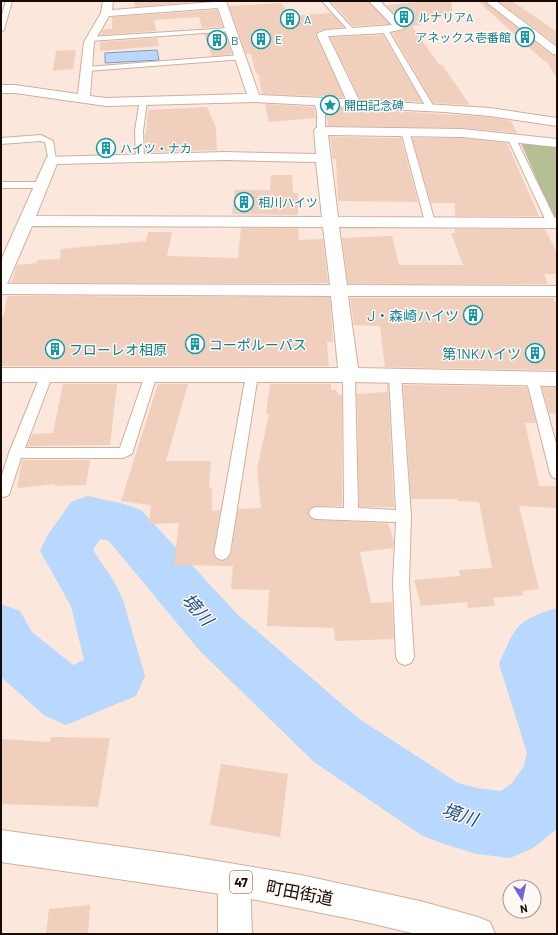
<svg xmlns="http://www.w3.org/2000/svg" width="558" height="935" font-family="Barlow,'Noto Sans JP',sans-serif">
  <rect width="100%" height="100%" fill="#fce7dc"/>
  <path fill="#b6be95" d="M 521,143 L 557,147 L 557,221 L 555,221 Z"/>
  <path fill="#b8d8fd" stroke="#879ab3" d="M 157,50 L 159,60 L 105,63 L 105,53 Z"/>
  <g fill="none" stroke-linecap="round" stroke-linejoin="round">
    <path fill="#b8d8fd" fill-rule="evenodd" d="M 88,496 L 124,504 L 141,510 L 237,614 L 358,718 L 458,783 L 477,788 L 501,791 L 512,783 L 524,766 L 527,753 L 499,664 C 515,627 516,620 557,608 L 557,663 L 556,665 L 557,668 L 557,829 L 533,848 L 510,858 L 477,854 L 444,844 L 421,835 L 314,762 L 199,650 L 109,541 L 100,539 L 93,550 L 115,583 L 123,600 L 145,676 L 136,696 L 66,725 L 45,716 L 1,677 L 1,604 L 20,611 L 32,632 L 73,665 L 84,660 L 71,606 L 40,551 L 47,536 L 71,502 Z"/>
  </g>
  <g fill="#f0cfbc">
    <path d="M 134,1 L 204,1 L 135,7 Z"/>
    <path d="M 331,1 L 368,1 L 389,24 L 353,26 Z"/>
    <path d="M 431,1 L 451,1 L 453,16 L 417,21 L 421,25 L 412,26 L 439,65 L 442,65 L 470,105 L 433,103 L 392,33 L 403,30 L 405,26 L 386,5 Z"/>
    <path d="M 478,1 L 484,1 L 552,55 L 557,56 L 557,78 L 545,59 L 545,62 Z"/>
    <path d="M 498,1 L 512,1 L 557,32 L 557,45 Z"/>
    <path d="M 282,3 L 290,16 L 331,13 L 344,27 L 325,29 L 317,32 L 316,36 L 344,97 L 262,94 L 258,73 L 256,74 L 251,54 L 246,54 L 229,6 Z"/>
    <path d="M 217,10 L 223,27 L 202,28 L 199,17 L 154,20 L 156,31 L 101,35 L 103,29 L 112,29 L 112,17 Z"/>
    <path d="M 225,33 L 232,54 L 212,56 L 204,34 Z"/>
    <path d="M 383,35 L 422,102 L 360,99 L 330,37 Z"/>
    <path d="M 157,38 L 159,46 L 100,51 L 100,42 Z"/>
    <path d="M 76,50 L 73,69 L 53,71 L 56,51 Z"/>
    <path d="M 265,104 L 314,107 L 316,118 L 269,122 Z"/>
    <path d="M 207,107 L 216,128 L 217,150 L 145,152 L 145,133 L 146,132 L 148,110 Z"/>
    <path d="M 325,107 L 490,117 L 511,121 L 517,133 L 462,128 L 328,126 Z"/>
    <path d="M 330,137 L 401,138 L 418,202 L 338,201 L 336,159 L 333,159 Z"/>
    <path d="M 412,138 L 462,138 L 507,143 L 539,216 L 455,216 L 455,203 L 431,203 Z"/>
    <path d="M 271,175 L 292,175 L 293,193 L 298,193 L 298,215 L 232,214 L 235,190 L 270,190 Z"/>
    <path d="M 241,228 L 298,228 L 299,240 L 323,239 L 328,283 L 11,283 L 17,265 L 37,263 L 37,260 L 60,259 L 61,249 L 146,241 L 148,232 L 172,232 L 167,256 L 238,258 Z"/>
    <path d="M 455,229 L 545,229 L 557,253 L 557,274 L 544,274 L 548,284 L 348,284 L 342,238 L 392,236 L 399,265 L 463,265 L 451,233 L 455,233 Z"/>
    <path d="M 9,296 L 330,297 L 333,342 L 327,342 L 329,366 L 1,366 L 1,316 L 4,315 L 7,297 Z"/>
    <path d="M 350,298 L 554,298 L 557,306 L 557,370 L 385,367 L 380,326 L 354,325 Z"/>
    <path d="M 63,384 L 117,384 L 110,445 L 27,446 L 32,434 L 53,433 Z"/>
    <path d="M 158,384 L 188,384 L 166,461 L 211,461 L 209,488 L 212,488 L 212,511 L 220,510 L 213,553 L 216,559 L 221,561 L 228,559 L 231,553 L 238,509 L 261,508 L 257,469 L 269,414 L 266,414 L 270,384 L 331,384 L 331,390 L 336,390 L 338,395 L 342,395 L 342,506 L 315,506 L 310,508 L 308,514 L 310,518 L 316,520 L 388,523 L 394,542 L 393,548 L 360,552 L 371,603 L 392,602 L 394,639 L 335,641 L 334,628 L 267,626 L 269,590 L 231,589 L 233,566 L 174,565 L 179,523 L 149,524 L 151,505 L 121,501 Z"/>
    <path d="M 387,384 L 388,384 L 394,507 L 359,507 L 357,394 L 387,392 Z"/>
    <path d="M 403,385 L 527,387 L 536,423 L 525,423 L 539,486 L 557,486 L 557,508 L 519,506 L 539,589 L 522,591 L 524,595 L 493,598 L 495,606 L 468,608 L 467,602 L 421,606 L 414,580 L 460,576 L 459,570 L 492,568 L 479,502 L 457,501 L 457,499 L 411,499 Z"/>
    <path d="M 542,387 L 557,387 L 557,414 L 549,413 Z"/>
    <path d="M 22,460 L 90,460 L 86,485 L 54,486 L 55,484 L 17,488 Z"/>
    <path d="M 51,737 L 110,738 L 98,807 L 1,804 L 1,739 L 50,742 Z"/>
    <path d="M 221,764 L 288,774 L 280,837 L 210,825 Z"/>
    <path d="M 90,905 L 88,934 L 46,934 L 49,909 Z"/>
  </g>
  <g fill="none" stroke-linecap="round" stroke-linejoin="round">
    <g stroke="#cfaf9d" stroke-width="2">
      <g id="service">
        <path d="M 6,1 L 12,1 L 4,30 L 1,32 L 1,18 Z"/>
        <path d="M 322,1 L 328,1 L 354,30 L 354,32 L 350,32 Z"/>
        <path d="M 231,28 L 234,30 L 233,31 L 90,41 L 87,39 L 90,37 Z"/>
        <path d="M 383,29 L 388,30 L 434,107 L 433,109 L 430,109 L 426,107 L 382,30 Z"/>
        <path d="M 241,55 L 244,55 L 244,59 L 87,71 L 83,69 L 87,67 Z"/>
        <path d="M 140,99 L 146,99 L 147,101 L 143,131 L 144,158 L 140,161 L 136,158 L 135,131 Z"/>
        <path d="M 315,99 L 321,99 L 325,112 L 325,131 L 321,134 L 317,131 L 317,112 L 314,101 Z"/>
        <path d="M 405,128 L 409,131 L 435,222 L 434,224 L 430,225 L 425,222 L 401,131 Z"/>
        <path d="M 41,135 L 53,141 L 56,160 L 55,162 L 49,162 L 45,142 L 40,141 L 1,144 L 1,138 Z"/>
        <path d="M 512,136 L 516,139 L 557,223 L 556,225 L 548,225 L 547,223 L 508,139 Z"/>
        <path d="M 1,182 L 40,182 L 45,185 L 40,188 L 1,188 Z"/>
        <path d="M 47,370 L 51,371 L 53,374 L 25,448 L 120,448 L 145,375 L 147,372 L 151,371 L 155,372 L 157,375 L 132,454 L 123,458 L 21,458 L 9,495 L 4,497 L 1,496 L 1,478 L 9,453 L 41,374 L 43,371 Z"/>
        <path d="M 252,371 L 256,372 L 258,375 L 230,553 L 227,558 L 222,560 L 217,558 L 214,553 L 246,375 L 248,372 Z"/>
        <path d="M 349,371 L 353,372 L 355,375 L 358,508 L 396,510 L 389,376 L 391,373 L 395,372 L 399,373 L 401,376 L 411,516 L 409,582 L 414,657 L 411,663 L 405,665 L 399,663 L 396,657 L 393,582 L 396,522 L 316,519 L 311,517 L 309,513 L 311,509 L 316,507 L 344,508 L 343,375 L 345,372 Z"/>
        <path d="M 532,374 L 536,375 L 538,378 L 557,447 L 557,479 L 552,477 L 550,473 L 526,378 L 528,375 Z"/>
      </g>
    </g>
    <g stroke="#cfaf9d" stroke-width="2">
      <g id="minor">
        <path d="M 103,1 L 113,1 L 112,10 L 226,1 L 259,95 L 346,99 L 317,35 L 318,33 L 326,30 L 392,25 L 369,1 L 380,1 L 403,25 L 404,27 L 403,29 L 385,33 L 328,36 L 359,100 L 490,108 L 557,118 L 557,126 L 490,116 L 445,112 L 254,102 L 106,106 L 15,93 L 1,93 L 1,85 L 15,85 L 78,94 L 84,42 L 101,13 ZM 218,8 L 247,94 L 106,98 L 90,96 L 94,42 L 109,16 Z"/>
        <path d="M 485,1 L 496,1 L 557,47 L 557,55 L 553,54 Z"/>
        <path d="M 321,127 L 462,129 L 557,139 L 557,147 L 462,137 L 328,135 L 338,217 L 557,218 L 557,228 L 339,227 L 347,285 L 557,286 L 557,296 L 348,296 L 358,368 L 557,372 L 557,386 L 349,382 L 1,382 L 1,368 L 338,368 L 331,296 L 1,294 L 1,260 L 47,157 L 225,152 L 316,154 L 314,131 L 316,128 ZM 225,160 L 316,162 L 322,217 L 36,216 L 57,164 ZM 32,226 L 323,227 L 330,285 L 7,284 Z"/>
        <path d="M 234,865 L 246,869 L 250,881 L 252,934 L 218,934 L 218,881 L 222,869 Z"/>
      </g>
    </g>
    <g stroke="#cfaf9d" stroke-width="2">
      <path id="primary" d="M 1,830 L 181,855 L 301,875 L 420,901 L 478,917 L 490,922 L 495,934 L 416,934 L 361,921 L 241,897 L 1,862 Z"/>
    </g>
    <use href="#service" fill="#fff" fill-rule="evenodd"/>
    <use href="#minor" fill="#fff" fill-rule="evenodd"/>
    <use href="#primary" fill="#fff" fill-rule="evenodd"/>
  </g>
  <defs>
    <g id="building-ring" transform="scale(1)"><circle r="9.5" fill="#fff8f4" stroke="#0f9aa8" stroke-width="1.5"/><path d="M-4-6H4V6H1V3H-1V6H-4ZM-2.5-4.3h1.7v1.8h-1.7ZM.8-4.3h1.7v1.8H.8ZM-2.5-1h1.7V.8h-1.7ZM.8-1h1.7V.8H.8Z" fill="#0f9aa8"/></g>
    <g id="sight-ring" transform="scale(1)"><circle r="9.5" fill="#fff8f4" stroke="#0f9aa8" stroke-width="1.5"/><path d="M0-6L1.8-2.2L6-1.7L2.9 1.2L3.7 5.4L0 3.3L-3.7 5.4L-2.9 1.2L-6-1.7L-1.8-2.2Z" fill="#0f9aa8"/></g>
  </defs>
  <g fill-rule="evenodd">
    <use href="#building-ring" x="404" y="17"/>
    <use href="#building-ring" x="290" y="19"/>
    <use href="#building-ring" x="525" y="37"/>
    <use href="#building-ring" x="261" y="39"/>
    <use href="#building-ring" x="217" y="40"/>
    <use href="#sight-ring" x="330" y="105"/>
    <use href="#building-ring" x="106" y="148"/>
    <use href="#building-ring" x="244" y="202"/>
    <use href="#building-ring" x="473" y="315"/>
    <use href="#building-ring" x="195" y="344"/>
    <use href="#building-ring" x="55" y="349"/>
    <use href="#building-ring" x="535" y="353"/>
  </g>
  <g text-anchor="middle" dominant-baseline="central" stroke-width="3" stroke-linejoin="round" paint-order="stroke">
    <g font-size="12" fill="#0d838f" stroke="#fff8f4" text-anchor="start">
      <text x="418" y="17">ルナリアA</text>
      <text x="304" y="19">A</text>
      <text x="511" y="37" text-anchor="end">アネックス壱番館</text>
      <text x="275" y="39">E</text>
      <text x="231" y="40">B</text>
      <text x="344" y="105">開田記念碑</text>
      <text x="120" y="148">ハイツ・ナカ</text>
      <text x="258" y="202">相川ハイツ</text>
    </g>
    <rect fill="#fff8f4" stroke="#5c524d" stroke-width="1" x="230" y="871" width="22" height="22" rx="3"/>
    <g font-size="13" font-weight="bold" fill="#160b06">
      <text x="241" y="882">47</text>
    </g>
    <g font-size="14" fill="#0d838f" stroke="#fff8f4" text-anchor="end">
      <text x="459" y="315">J・森崎ハイツ</text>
      <text x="209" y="344" text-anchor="start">コーポルーパス</text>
      <text x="69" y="349" text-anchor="start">フローレオ相原</text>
      <text x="521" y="353">第1NKハイツ</text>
    </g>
    <g font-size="17" fill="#160b06" stroke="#fff8f4">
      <text transform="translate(300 892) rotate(11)">町田街道</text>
    </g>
    <g font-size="18" font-style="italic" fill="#194f86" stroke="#fff8f4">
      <text transform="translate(198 609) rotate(49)">境川</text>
      <text transform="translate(460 814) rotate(18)">境川</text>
    </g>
  </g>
  <rect width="558" height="935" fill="none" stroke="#160b06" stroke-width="4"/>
  <g transform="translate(522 899) rotate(170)"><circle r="19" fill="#fff8f4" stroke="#a29995"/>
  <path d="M0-3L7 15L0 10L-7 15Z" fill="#6e64de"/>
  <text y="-6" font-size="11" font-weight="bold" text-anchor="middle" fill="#160b06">N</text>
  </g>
</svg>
